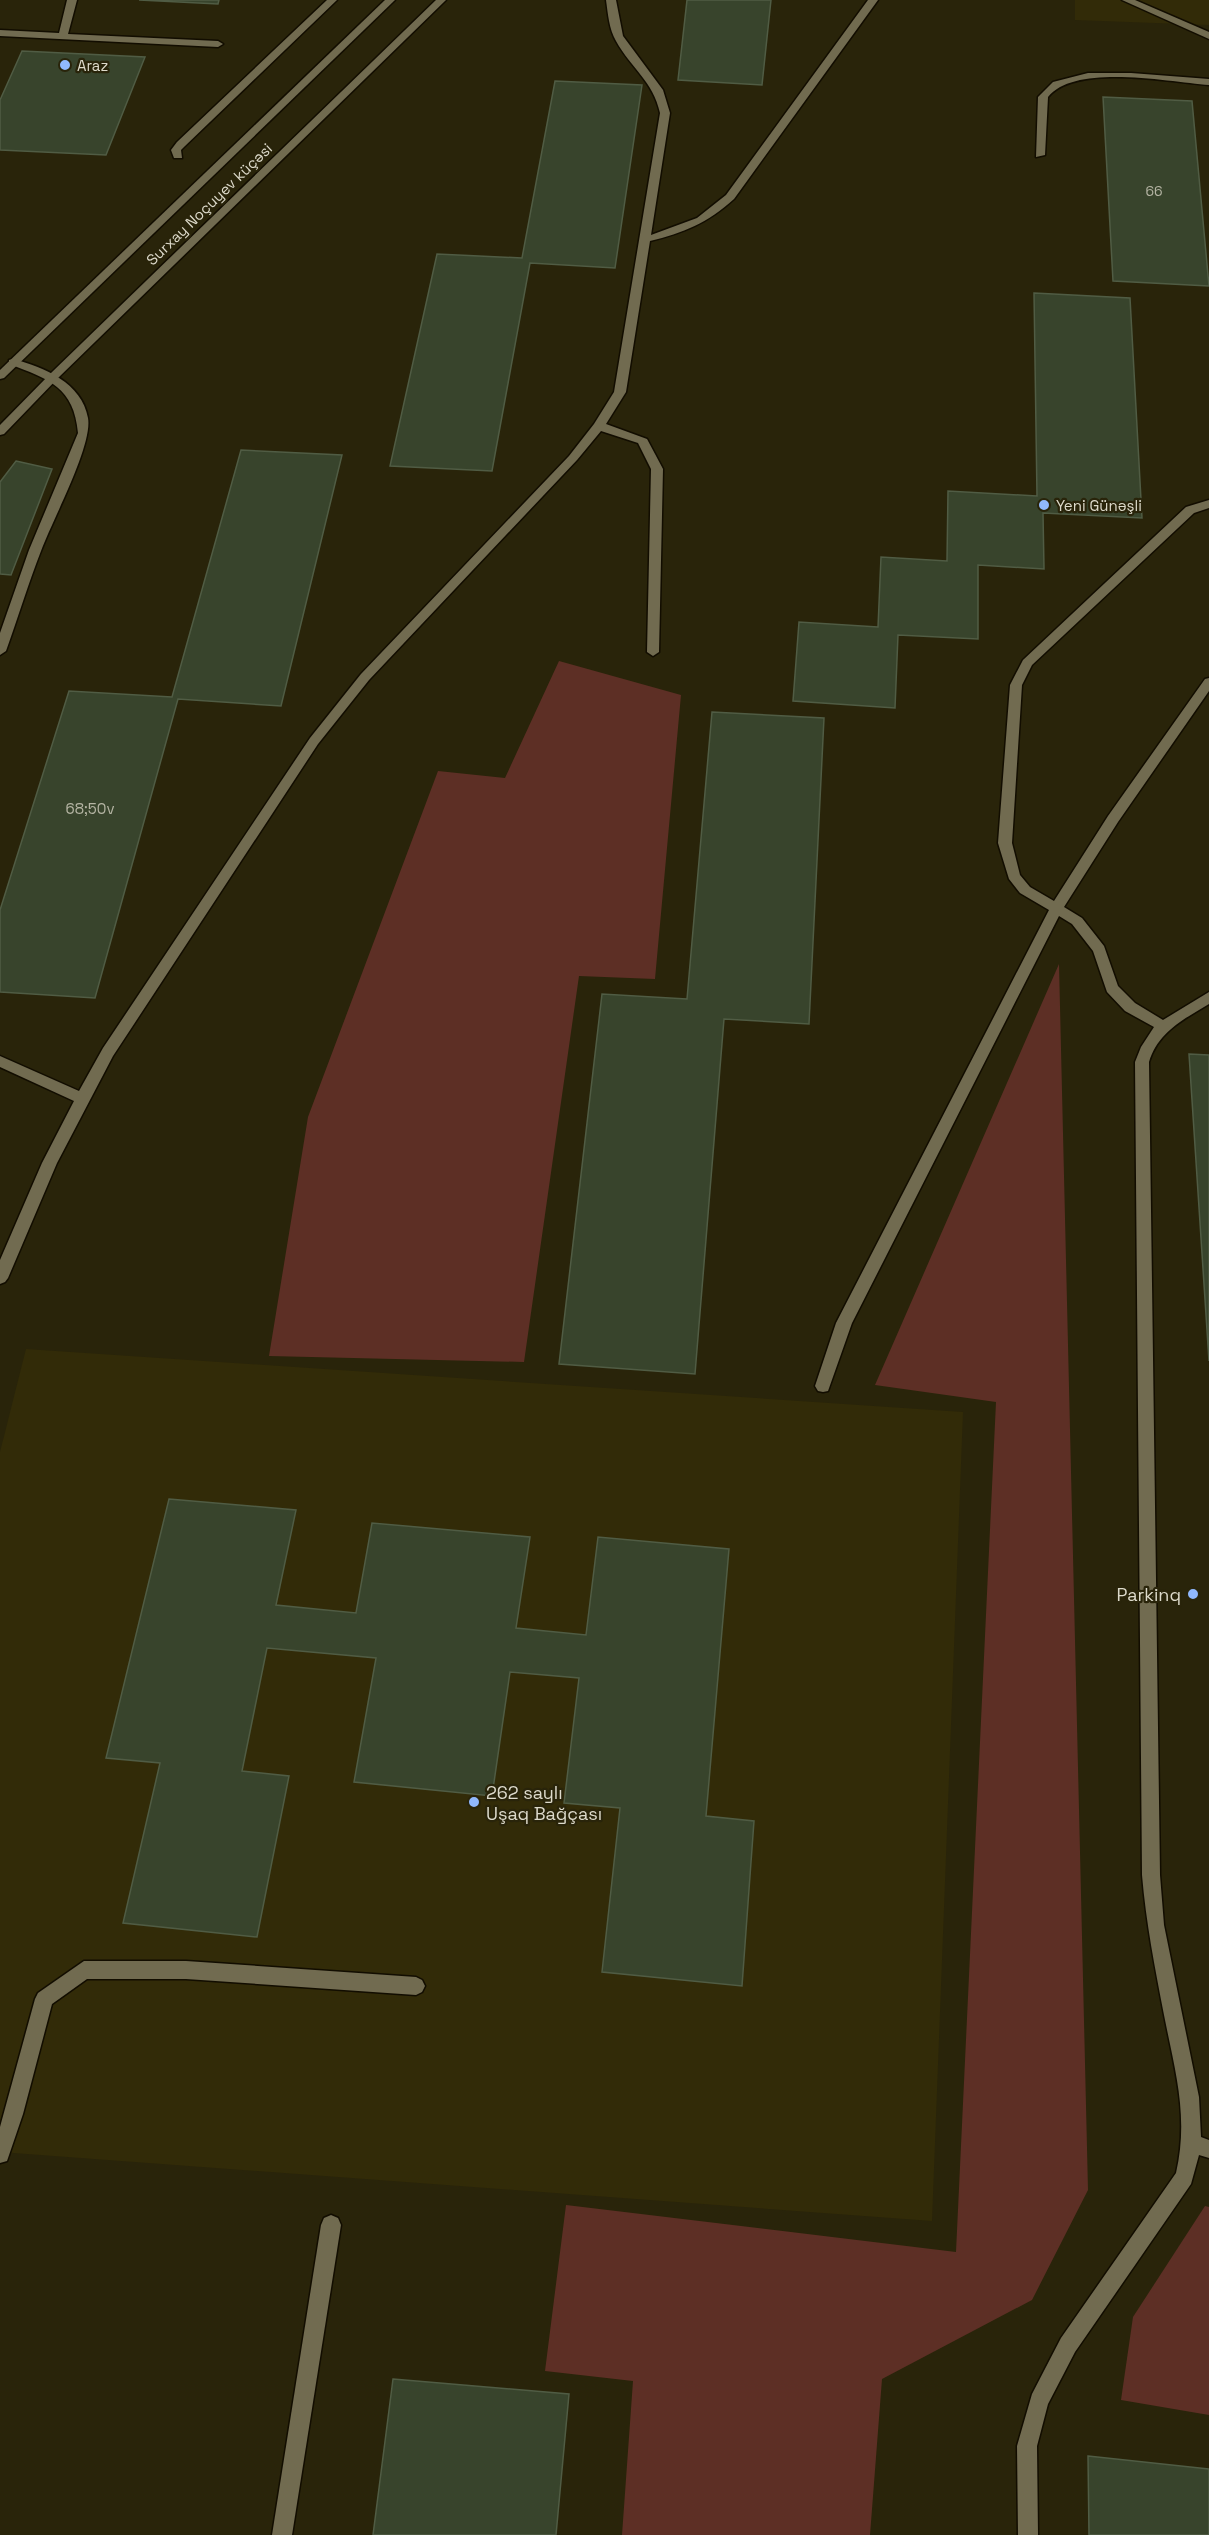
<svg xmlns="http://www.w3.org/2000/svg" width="1209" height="2535" font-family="'Space Grotesk',sans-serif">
  <rect width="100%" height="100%" fill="#29240a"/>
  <g fill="#322b08">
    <path d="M 1075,0 L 1209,0 L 1209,25 L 1075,20 Z"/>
    <path d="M 26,1349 L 963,1412 L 932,2221 L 0,2152 L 0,1452 Z"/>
  </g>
  <g fill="#5d2f25">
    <path d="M 559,661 L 681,695 L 655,979 L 579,976 L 524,1362 L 269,1356 L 308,1117 L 438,771 L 505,778 Z"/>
    <path d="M 1059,964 L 1088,2190 L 1032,2300 L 882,2379 L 870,2535 L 622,2535 L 633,2381 L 545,2371 L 566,2205 L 956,2252 L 996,1402 L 875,1385 Z"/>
    <path d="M 1205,2206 L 1209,2207 L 1209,2415 L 1121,2400 L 1133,2317 Z"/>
  </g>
  <g fill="#38442c" stroke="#505c44" stroke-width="1.5">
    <path d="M 139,0 L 219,0 L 218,4 Z"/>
    <path d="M 687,0 L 771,0 L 762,85 L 678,80 Z"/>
    <path d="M 22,51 L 145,57 L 106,155 L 0,150 L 0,100 Z"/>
    <path d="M 555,81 L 642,85 L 615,268 L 530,263 L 492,471 L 390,466 L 437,254 L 522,258 Z"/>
    <path d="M 1103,97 L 1192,101 L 1209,286 L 1113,281 Z"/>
    <path d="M 1034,293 L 1130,298 L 1142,518 L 1043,513 L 1044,569 L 978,565 L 978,639 L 898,635 L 895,708 L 793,701 L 799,622 L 878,627 L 881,557 L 947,561 L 948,491 L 1037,496 Z"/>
    <path d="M 241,450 L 342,455 L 281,706 L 178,699 L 95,998 L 0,992 L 0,910 L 69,691 L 172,697 Z"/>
    <path d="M 16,461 L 52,469 L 11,575 L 0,574 L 0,482 Z"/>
    <path d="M 712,712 L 824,718 L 809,1024 L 724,1019 L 695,1374 L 559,1364 L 602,994 L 687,999 Z"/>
    <path d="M 1189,1054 L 1209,1055 L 1209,1361 Z"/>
    <path d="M 169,1499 L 296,1510 L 276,1605 L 356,1613 L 372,1523 L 530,1537 L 516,1628 L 586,1635 L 598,1537 L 729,1549 L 706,1816 L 754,1821 L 742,1986 L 602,1972 L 620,1808 L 564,1803 L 579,1678 L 510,1672 L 492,1796 L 354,1782 L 376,1658 L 267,1648 L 242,1771 L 289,1776 L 257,1937 L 123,1923 L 160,1763 L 106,1758 Z"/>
    <path d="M 393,2379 L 569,2394 L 556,2535 L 373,2535 Z"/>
    <path d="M 1088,2456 L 1209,2469 L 1209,2535 L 1089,2535 Z"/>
  </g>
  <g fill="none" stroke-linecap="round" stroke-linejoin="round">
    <g stroke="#120d00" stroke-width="3">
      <g id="lane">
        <path d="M 67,0 L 77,0 L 68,34 L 218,41 L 223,44 L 218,47 L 0,36 L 0,30 L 59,33 Z"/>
        <path d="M 327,0 L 337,0 L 185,146 L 181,150 L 182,158 L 174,158 L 171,150 L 177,142 Z"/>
        <path d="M 606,0 L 616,0 L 623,36 L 663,90 L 670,113 L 651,235 L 697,218 L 726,195 L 868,0 L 878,0 L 734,199 C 708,223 683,233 650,241 L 626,392 L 606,424 L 647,439 L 663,469 L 659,652 L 653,656 L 647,652 L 651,469 L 638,443 L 601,431 L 577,460 L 369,680 L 318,744 L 113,1056 L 57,1163 L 8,1278 L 5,1282 L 0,1284 L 0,1260 L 42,1163 L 74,1101 L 0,1067 L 0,1056 L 79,1091 L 103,1048 L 310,738 L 361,674 L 569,456 L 594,424 L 614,392 L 660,113 C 653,81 631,68 616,41 C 609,29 608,14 606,0 Z"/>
        <path d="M 1122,0 L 1135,0 L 1209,32 L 1209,39 Z"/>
        <path d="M 1088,73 L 1131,73 L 1209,79 L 1209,85 C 1169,82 1075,63 1048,97 L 1045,155 L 1036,157 L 1038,97 L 1053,82 Z"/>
        <path d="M 13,359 C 44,367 82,383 88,418 C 93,445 52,521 41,551 C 28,584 18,618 6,651 L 0,655 L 0,633 L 29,550 L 78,433 C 74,387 49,379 9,364 L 9,360 Z"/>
        <path d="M 1209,500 L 1209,508 L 1194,513 L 1032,665 L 1022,685 L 1012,843 L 1020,875 L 1030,887 L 1054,901 L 1108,816 L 1205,679 L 1209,678 L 1209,691 L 1118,822 L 1064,907 L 1082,918 L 1104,946 L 1118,986 L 1135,1003 L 1163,1020 L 1209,992 L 1209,1004 C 1184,1019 1158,1032 1149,1062 L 1160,1875 L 1164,1925 L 1199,2097 L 1201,2137 L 1209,2140 L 1209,2158 L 1199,2155 L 1191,2184 L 1075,2352 L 1048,2404 L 1037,2446 L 1038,2535 L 1018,2535 L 1017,2446 L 1032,2394 L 1061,2338 L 1176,2173 C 1189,2116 1175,2071 1164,2015 C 1155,1968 1146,1923 1142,1875 L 1135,1062 L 1141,1047 L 1154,1027 L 1125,1011 L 1107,992 L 1093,951 L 1072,924 L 1059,916 L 852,1323 L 828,1391 L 823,1392 L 818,1391 L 815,1386 L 836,1323 L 1049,910 L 1020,893 L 1009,879 L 998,843 L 1010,685 L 1023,660 L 1186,507 Z"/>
        <path d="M 84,1961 L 186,1961 L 416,1977 L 422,1980 L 425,1986 L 422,1992 L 416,1995 L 186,1979 L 87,1979 L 52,2004 L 23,2114 L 7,2161 L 0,2163 L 0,2127 L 35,1999 L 38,1993 Z"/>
        <path d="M 331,2215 L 338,2218 L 341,2225 L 292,2535 L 272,2535 L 321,2225 L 324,2218 Z"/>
      </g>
    </g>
    <g stroke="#120d00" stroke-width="3">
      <g id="secondary">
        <path d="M 385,0 L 395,0 L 4,378 L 0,379 L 0,370 Z"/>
        <path d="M 436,0 L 446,0 L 58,378 L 4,434 L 0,435 L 0,425 L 50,374 Z"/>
      </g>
    </g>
    <use href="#lane" fill="#716b50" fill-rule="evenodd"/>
    <use href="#secondary" fill="#716b50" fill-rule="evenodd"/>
  </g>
  <g fill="#90b8fd" stroke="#29240a" stroke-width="2">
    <circle cx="65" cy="65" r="6"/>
    <circle cx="1044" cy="505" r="6"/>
    <circle cx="1193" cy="1594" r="6"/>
    <circle cx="474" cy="1802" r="6"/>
  </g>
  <g text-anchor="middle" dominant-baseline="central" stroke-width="4.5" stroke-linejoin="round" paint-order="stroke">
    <g font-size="14" fill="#b4b4a3">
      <text x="1154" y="191">66</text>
    </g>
    <g font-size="15" fill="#dddacb" stroke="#29240a" text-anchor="start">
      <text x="77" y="65">Araz</text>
      <text x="1056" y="505">Yeni Günəşli</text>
    </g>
    <g font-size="15" fill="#dddacb" stroke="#29240a">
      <text transform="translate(209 204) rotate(-44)">Surxay Noçuyev küçəsi</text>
    </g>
    <g font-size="15" fill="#b4b4a3">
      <text x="90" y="808">68;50v</text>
    </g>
    <g font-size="18" fill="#dddacb" stroke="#29240a" text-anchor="end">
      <text x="1181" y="1594">Parkinq</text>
      <text x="486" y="1792" text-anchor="start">262 saylı<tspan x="486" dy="21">Uşaq Bağçası</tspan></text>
    </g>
  </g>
</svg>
